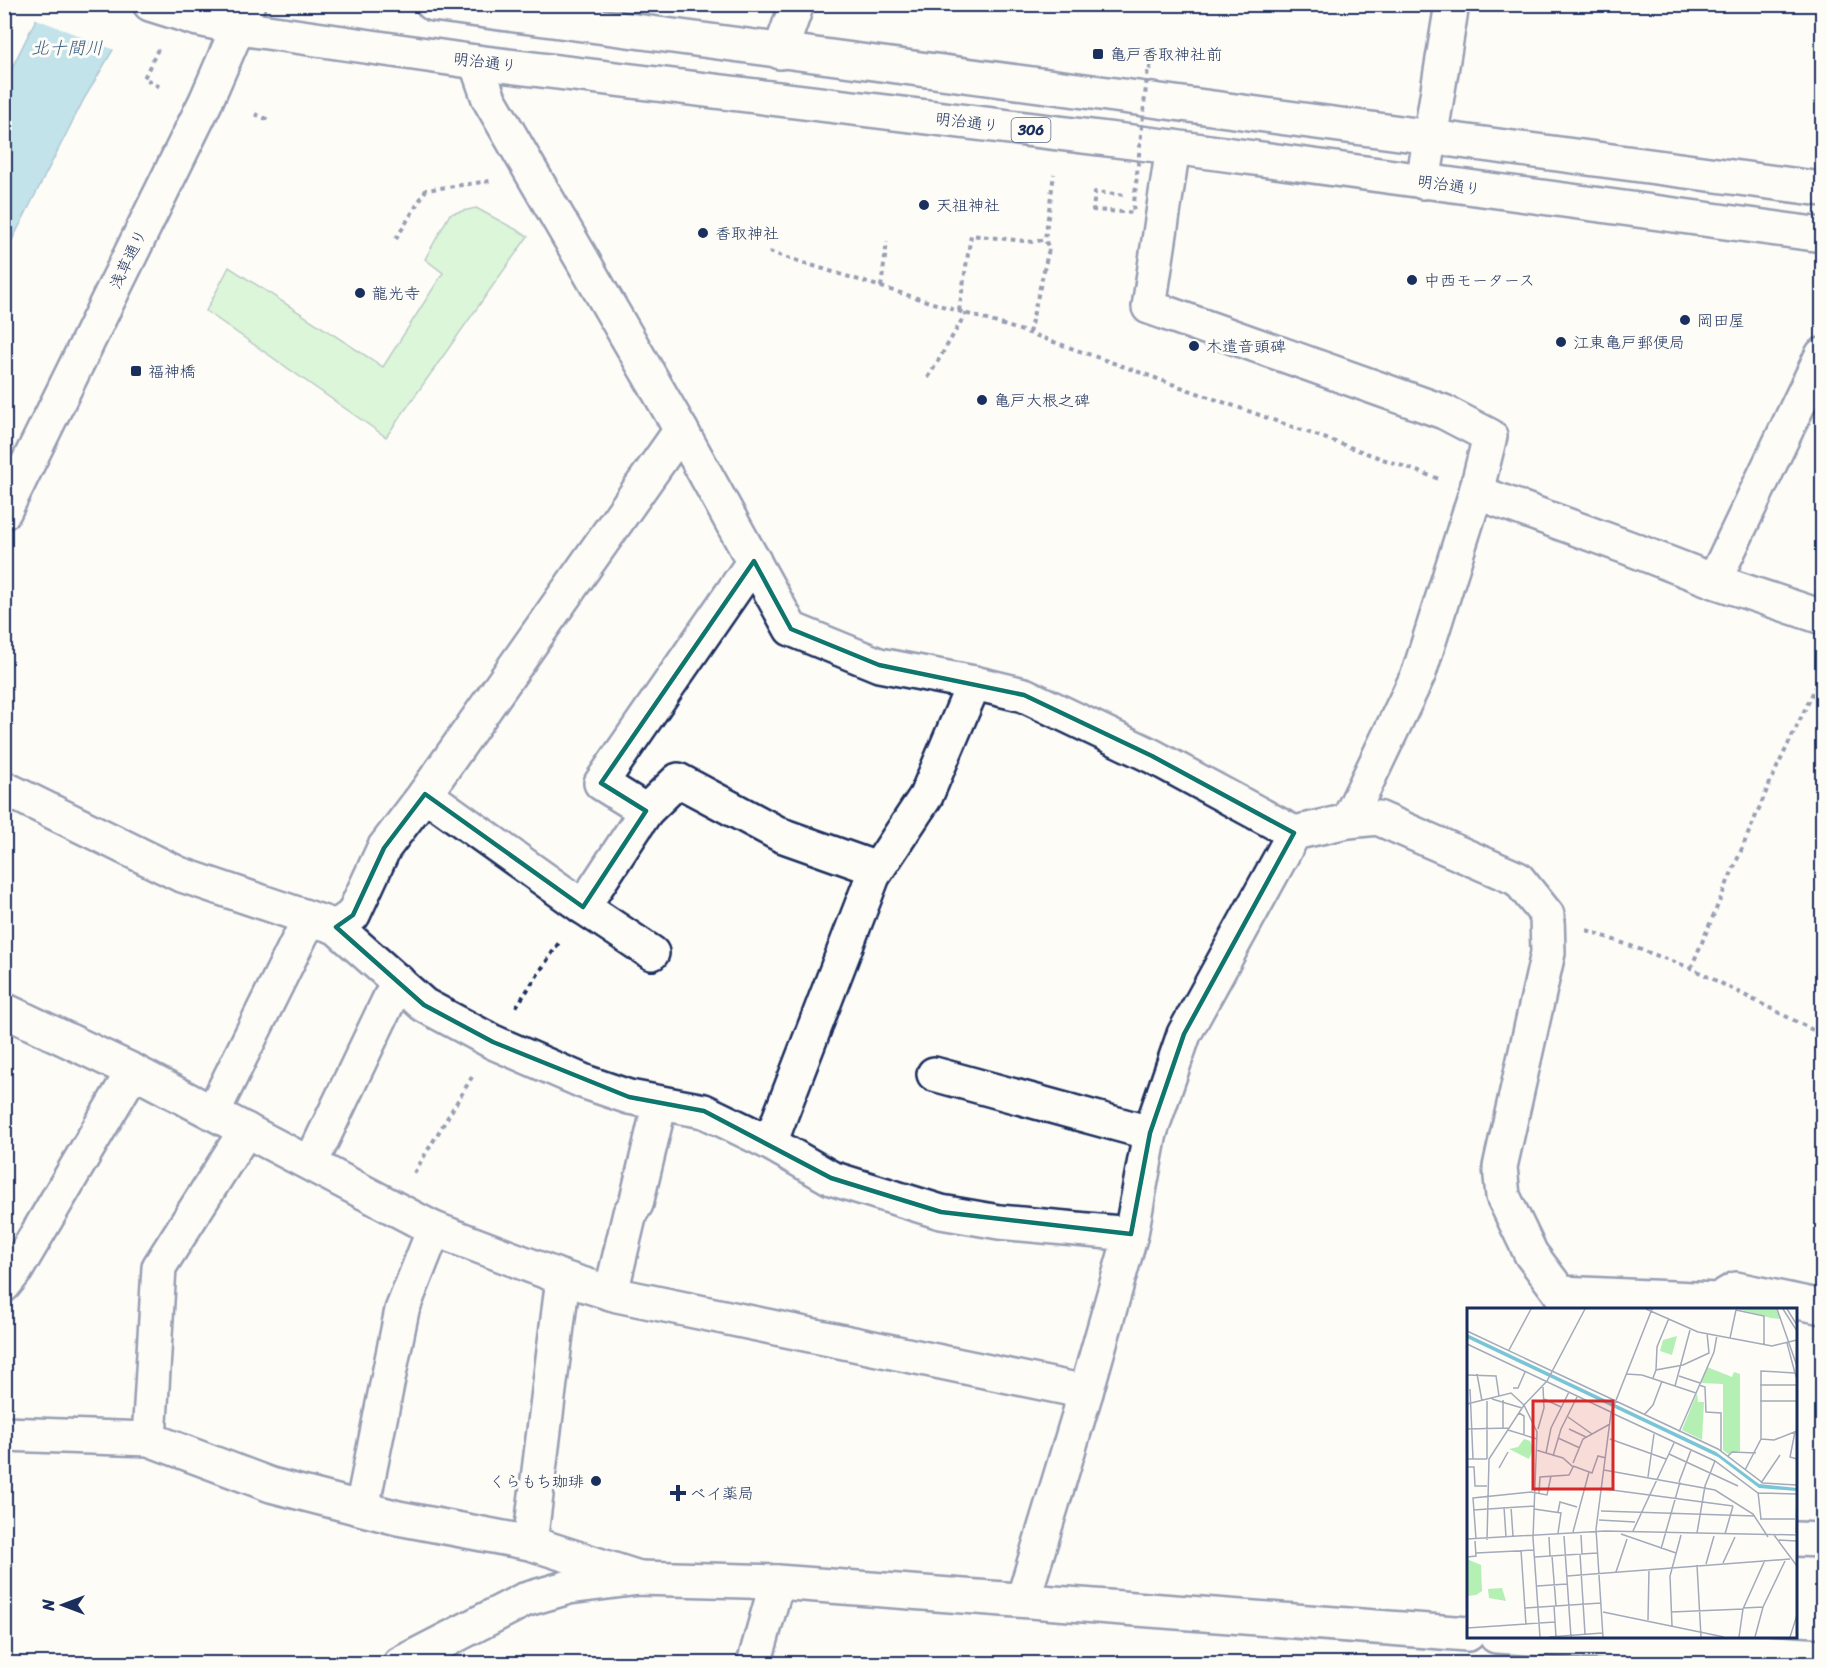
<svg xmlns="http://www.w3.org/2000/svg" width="1827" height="1668" font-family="Sriracha,'Klee One',sans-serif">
  <rect width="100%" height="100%" fill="#fdfcf7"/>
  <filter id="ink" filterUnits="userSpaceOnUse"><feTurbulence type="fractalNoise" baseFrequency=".0167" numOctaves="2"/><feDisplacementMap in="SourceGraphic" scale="12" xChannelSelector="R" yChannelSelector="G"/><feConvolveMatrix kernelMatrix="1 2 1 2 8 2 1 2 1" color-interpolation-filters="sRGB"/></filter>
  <g filter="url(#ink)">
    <path fill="#b4efb4" stroke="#688f89" stroke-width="1.5" d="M 476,208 L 528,236 L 386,437 L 206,311 L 229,267 L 383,367 L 443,273 L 425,259 L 450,214 Z"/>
    <path fill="#79c5d7" stroke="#5389a7" stroke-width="1.5" d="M 43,5 L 136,5 L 113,50 L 84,99 L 5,254 L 5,82 Z"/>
    <path fill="#fdfcf7" d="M 40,4 L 139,4 L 117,51 L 34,18 Z"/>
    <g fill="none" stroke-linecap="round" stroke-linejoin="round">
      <g stroke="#1b2f5e" stroke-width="38">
        <g id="minor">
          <path d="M 780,52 L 797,4"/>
          <path d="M 476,62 L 489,99 L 681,430 L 791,629 L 879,665 L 974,683 L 1024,695 L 1152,756 L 1294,833"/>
          <path d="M 1173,147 L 1149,307 L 1444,412 L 1490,436 L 1476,492 L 1419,673 L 1348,821"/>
          <path d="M 1476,492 L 1629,548 L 1714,581 L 1822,617"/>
          <path d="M 1714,581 L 1822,355"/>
          <path d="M 4,788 L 179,874 L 336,927 L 424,1005 L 493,1042 L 585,1082 L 629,1097 L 704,1111 L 770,1143 L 831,1178 L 941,1212 L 999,1222 L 1131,1234"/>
          <path d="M 425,794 L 583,907 L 652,953"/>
          <path d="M 646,811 L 678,780 L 781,835 L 877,869"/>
          <path d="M 583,907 L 646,811 L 601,783 L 754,561"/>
          <path d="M 336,927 L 353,915 L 384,848 L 425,794 L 681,430"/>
          <path d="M 4,1010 L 133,1071 L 434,1229 L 563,1278 L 617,1295 L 1086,1392"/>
          <path d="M 934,1074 L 1150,1133"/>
          <path d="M 213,1112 L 309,919"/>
          <path d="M 770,1143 L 873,876 L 926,796 L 974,683"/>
          <path d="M 311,1163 L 398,981"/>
          <path d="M 4,1285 L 16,1270 L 133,1071"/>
          <path d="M 611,1293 L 630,1213 L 636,1204 L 660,1103"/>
          <path d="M 1560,1293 L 1717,1300 L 1736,1289 L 1822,1307"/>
          <path d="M 4,1434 L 149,1439 L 271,1485 L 398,1518 L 530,1543 L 639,1578"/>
          <path d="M 149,1439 L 159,1267 L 246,1130"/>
          <path d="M 362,1508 L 402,1310 L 434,1229"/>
          <path d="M 1796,1539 L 1822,1540"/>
          <path d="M 530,1543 L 563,1278"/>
          <path d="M 1023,1600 L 1086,1392 L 1131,1234 L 1150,1133 L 1184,1034 L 1294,833 L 1348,821 L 1378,818 L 1518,879 L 1547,915 L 1548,953 L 1500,1167 L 1503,1196 L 1531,1254 L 1573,1310"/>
          <path d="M 754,1664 L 777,1582"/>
        </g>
      </g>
      <g stroke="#1b2f5e" stroke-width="38">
        <g id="tertiary">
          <path d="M 1423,182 L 1452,4"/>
          <path d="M 1496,1636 L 1822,1656"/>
          <path d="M 400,1664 L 524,1600 L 569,1587 L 639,1578 L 777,1582 L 1468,1634"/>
        </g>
      </g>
      <g stroke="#1b2f5e" stroke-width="38">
        <path id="secondary" d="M 4,512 L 206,101 L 248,4"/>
      </g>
      <g stroke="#1b2f5e" stroke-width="38">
        <g id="primary">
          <path d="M 150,4 L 198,19 L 239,28 L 476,62 L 1173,147 L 1822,235"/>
          <path d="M 433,4 C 896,68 1359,126 1822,189"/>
        </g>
      </g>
      <g stroke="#1b2f5e" stroke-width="4" stroke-dasharray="4.5 4.5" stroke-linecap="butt">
        <path d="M 158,49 L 144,78 L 162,88"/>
        <path d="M 255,114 L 271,121"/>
        <path d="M 1123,212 L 1093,210 L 1095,192 L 1126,195"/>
        <path d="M 396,239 L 426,190 L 490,181"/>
        <path d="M 769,252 L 1029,333 L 1439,479"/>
        <path d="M 881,287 L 887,242"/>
        <path d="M 959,311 L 971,235 L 1034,242 L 1045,239"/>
        <path d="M 1029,333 L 1049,249 L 1045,239 L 1054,174"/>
        <path d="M 928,378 L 966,313"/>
        <path d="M 1587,930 L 1691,968 L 1813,1030 L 1822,1029"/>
        <path d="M 1691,968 L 1772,778 L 1822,674"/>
        <path d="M 516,1007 L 560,941"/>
        <path d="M 414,1173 L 472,1077"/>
      </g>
      <use href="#minor" stroke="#fdfcf7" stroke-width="33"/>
      <use href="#tertiary" stroke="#fdfcf7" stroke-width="33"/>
      <use href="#secondary" stroke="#fdfcf7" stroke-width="33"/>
      <use href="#primary" stroke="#fdfcf7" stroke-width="33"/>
      <path stroke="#1b2f5e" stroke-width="4" stroke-dasharray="4.5 4.5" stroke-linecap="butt" d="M 1127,212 L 1133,213 L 1148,67 L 1152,68"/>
    </g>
  </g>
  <path d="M0 0H1827V1668H0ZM 754,561 L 791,629 L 879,665 L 1024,695 L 1152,756 L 1294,833 L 1184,1034 L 1150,1133 L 1131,1234 L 941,1212 L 831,1178 L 704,1111 L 629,1097 L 493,1042 L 424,1005 L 336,927 L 353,915 L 384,848 L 425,794 L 583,907 L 646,811 L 601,783 Z" fill="#fdfcf7" fill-opacity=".55" fill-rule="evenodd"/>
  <path fill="none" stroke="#0f766e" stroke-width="4.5" stroke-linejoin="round" d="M 754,561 L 791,629 L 879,665 L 1024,695 L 1152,756 L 1294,833 L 1184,1034 L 1150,1133 L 1131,1234 L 941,1212 L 831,1178 L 704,1111 L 629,1097 L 493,1042 L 424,1005 L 336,927 L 353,915 L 384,848 L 425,794 L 583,907 L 646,811 L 601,783 Z"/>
  <g fill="#1b2f5e" stroke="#fdfcf7" stroke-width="2">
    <rect x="1092" y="48" width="12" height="12" rx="3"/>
    <circle cx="924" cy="205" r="6"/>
    <circle cx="703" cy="233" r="6"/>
    <circle cx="1412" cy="280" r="6"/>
    <circle cx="360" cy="293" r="6"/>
    <circle cx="1685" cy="320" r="6"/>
    <circle cx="1561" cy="342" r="6"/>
    <circle cx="1194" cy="346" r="6"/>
    <rect x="130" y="365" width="12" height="12" rx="3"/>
    <circle cx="982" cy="400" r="6"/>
    <circle cx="596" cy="1481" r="6"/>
    <path d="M675 1484h6v6h6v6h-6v6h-6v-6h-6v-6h6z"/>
  </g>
  <g text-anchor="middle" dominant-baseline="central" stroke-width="6" stroke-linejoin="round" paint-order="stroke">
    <rect fill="#fdfcf7" stroke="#5f6c8c" stroke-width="1.5" x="1011.5" y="118" width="39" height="24" rx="4.5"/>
    <g font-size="15" font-weight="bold" fill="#1b2f5e">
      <text x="1031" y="130">306</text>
    </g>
    <g font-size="16" fill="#1b2f5e" stroke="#fdfcf7" text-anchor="start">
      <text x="1110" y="54">亀戸香取神社前</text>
      <text x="936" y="205">天祖神社</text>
      <text x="715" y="233">香取神社</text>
      <text x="1424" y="280">中西モータース</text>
      <text x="372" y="293">龍光寺</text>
      <text x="1697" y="320">岡田屋</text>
      <text x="1573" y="342">江東亀戸郵便局</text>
      <text x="1206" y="346">木遣音頭碑</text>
      <text x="148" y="371">福神橋</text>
      <text x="994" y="400">亀戸大根之碑</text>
      <text x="584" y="1481" text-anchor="end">くらもち珈琲</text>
      <text x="690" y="1493">ベイ薬局</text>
    </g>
    <g font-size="16" fill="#1b2f5e" stroke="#fdfcf7">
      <text transform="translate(485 62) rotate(7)">明治通り</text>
      <text transform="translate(967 122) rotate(7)">明治通り</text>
      <text transform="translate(1449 185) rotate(8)">明治通り</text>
      <text transform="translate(128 259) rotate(-64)">浅草通り</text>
    </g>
    <g font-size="18" font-style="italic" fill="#375c82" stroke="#fdfcf7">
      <text x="67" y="48">北十間川</text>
    </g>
  </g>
  <g transform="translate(1467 1308)">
    <rect width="330" height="330" fill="#fdfcf7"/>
    <path d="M 271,1 L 309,1 L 314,11 L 304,10 ZM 210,28 L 205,47 L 193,43 L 196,32 ZM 240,59 L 265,69 L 267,64 L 273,66 L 273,143 L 261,146 L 256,142 L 256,76 L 234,75 ZM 230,85 L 231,94 L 237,94 L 235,132 L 215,122 ZM 57,131 L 63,133 L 66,141 L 62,151 L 42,141 L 51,139 ZM 0,251 L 14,257 L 15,283 L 9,287 L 0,288 ZM 35,280 L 39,293 L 22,290 L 21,281 Z" fill="#b4efb4"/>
    <path d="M 0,26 L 249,144 L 292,176 L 330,180 L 330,183 L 292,180 L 251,149 L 0,30 Z" fill="#79c5d7"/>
    <path fill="none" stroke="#a3aaba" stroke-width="1.5" d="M 179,1 L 231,24 L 305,38 L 330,32M 310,1 L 330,58M 316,1 L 330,23M 320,1 L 330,17M 269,2 L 297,8 L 297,37M 0,23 L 251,141 L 296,175 L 330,177M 263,30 L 269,2M 320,35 L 328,65M 0,36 L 146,105M 42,42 L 64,1M 189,62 L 190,39 L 202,10M 10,66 L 15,93M 159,66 L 175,67 L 229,85M 0,67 L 29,68 L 32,88M 212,68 L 233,75M 186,70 L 189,62 L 216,57 L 242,45 L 240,25M 232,77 L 238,79 L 239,104 L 254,105 L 254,143M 293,77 L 330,77M 208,78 L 223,22M 46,80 L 51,80 L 58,64M 3,81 L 6,151M 25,91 L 55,100M 77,91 L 94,99M 36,92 L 36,120M 20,93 L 20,151M 293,93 L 330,93M 0,96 L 44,85 L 57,97M 57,97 L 70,124 L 66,230 L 73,329M 52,105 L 57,108 L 57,127M 147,106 L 248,153 L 291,185 L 330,186M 177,107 L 186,97 L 195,73M 101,109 L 125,126M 0,121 L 42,120M 71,121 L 77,100 L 76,79M 102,121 L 119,129M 41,122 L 70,131M 212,124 L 247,44 L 250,27M 328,124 L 323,149 L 330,151M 91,130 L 113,140M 143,131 L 199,151M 294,131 L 307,132 L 330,123M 69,142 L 96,150 L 106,159 L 102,167 L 73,169 L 72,185M 79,145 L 84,120 L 102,84M 202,146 L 271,178M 86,148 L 94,121 L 110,89M 261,148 L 265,144 L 289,145M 0,151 L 20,151M 106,155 L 116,131 L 143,116M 106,158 L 125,165 L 131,148 L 139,150M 0,159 L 7,159 L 8,178 L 20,178M 32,160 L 41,144M 137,162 L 248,182 L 286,206 L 301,229M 278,162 L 294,131 L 294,63 L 328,65 L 330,71M 181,169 L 187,126M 212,174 L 224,142M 294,175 L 313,147M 137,181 L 266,198M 291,184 L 294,211M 37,199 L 39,229M 44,199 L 46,228M 67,201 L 94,205 L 91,225M 6,202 L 67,198M 134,203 L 288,208M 91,204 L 93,194 L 110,199M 293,211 L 328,211M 132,212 L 168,214M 166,223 L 207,135M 106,224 L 122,164M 230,225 L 238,178 L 248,153M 329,225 L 330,186M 154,226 L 209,245M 258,226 L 266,198M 114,227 L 115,246M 307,227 L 330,258M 97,228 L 104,329M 82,229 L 83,248M 0,231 L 138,223 L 330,227M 9,231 L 6,190 L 64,184 L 80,187 L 84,168M 20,232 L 22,151 L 57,97 L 80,73 L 118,1M 310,232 L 330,233M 194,241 L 213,174M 54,242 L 59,317M 9,245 L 67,242M 113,246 L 118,326M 85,248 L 89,298M 0,249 L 9,248 L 8,233M 68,249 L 130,245M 256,255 L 268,229M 239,256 L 247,228M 230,257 L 234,329M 149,264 L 160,231M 100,268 L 323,251M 70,278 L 100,276M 87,298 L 89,329M 58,300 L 134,295M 276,300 L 296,299M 136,304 L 257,329M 204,304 L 276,301M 181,312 L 182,261M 205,318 L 203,268 L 214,227M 0,320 L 88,314M 82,329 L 135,325M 136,329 L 129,221 L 144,105 L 185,1M 272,329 L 276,301 L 298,252M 288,329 L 296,299 L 318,253M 323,329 L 330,307"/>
    <path fill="#d62828" fill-opacity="0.15" stroke="#d62828" stroke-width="3" d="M 66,93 L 146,93 L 146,181 L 66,181 Z"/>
    <rect width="330" height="330" fill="none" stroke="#1b2f5e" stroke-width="3"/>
  </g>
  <rect width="1827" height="1668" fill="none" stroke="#fdfcf7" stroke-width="24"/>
  <rect x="12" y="12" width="1803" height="1644" fill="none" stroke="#1b2f5e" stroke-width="2" filter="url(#ink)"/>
  <g transform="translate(63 1605) rotate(270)" stroke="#fdfcf7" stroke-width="4.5" paint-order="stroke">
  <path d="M0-4.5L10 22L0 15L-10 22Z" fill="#1b2f5e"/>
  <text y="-9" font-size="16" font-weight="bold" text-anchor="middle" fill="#1b2f5e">N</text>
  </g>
</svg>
